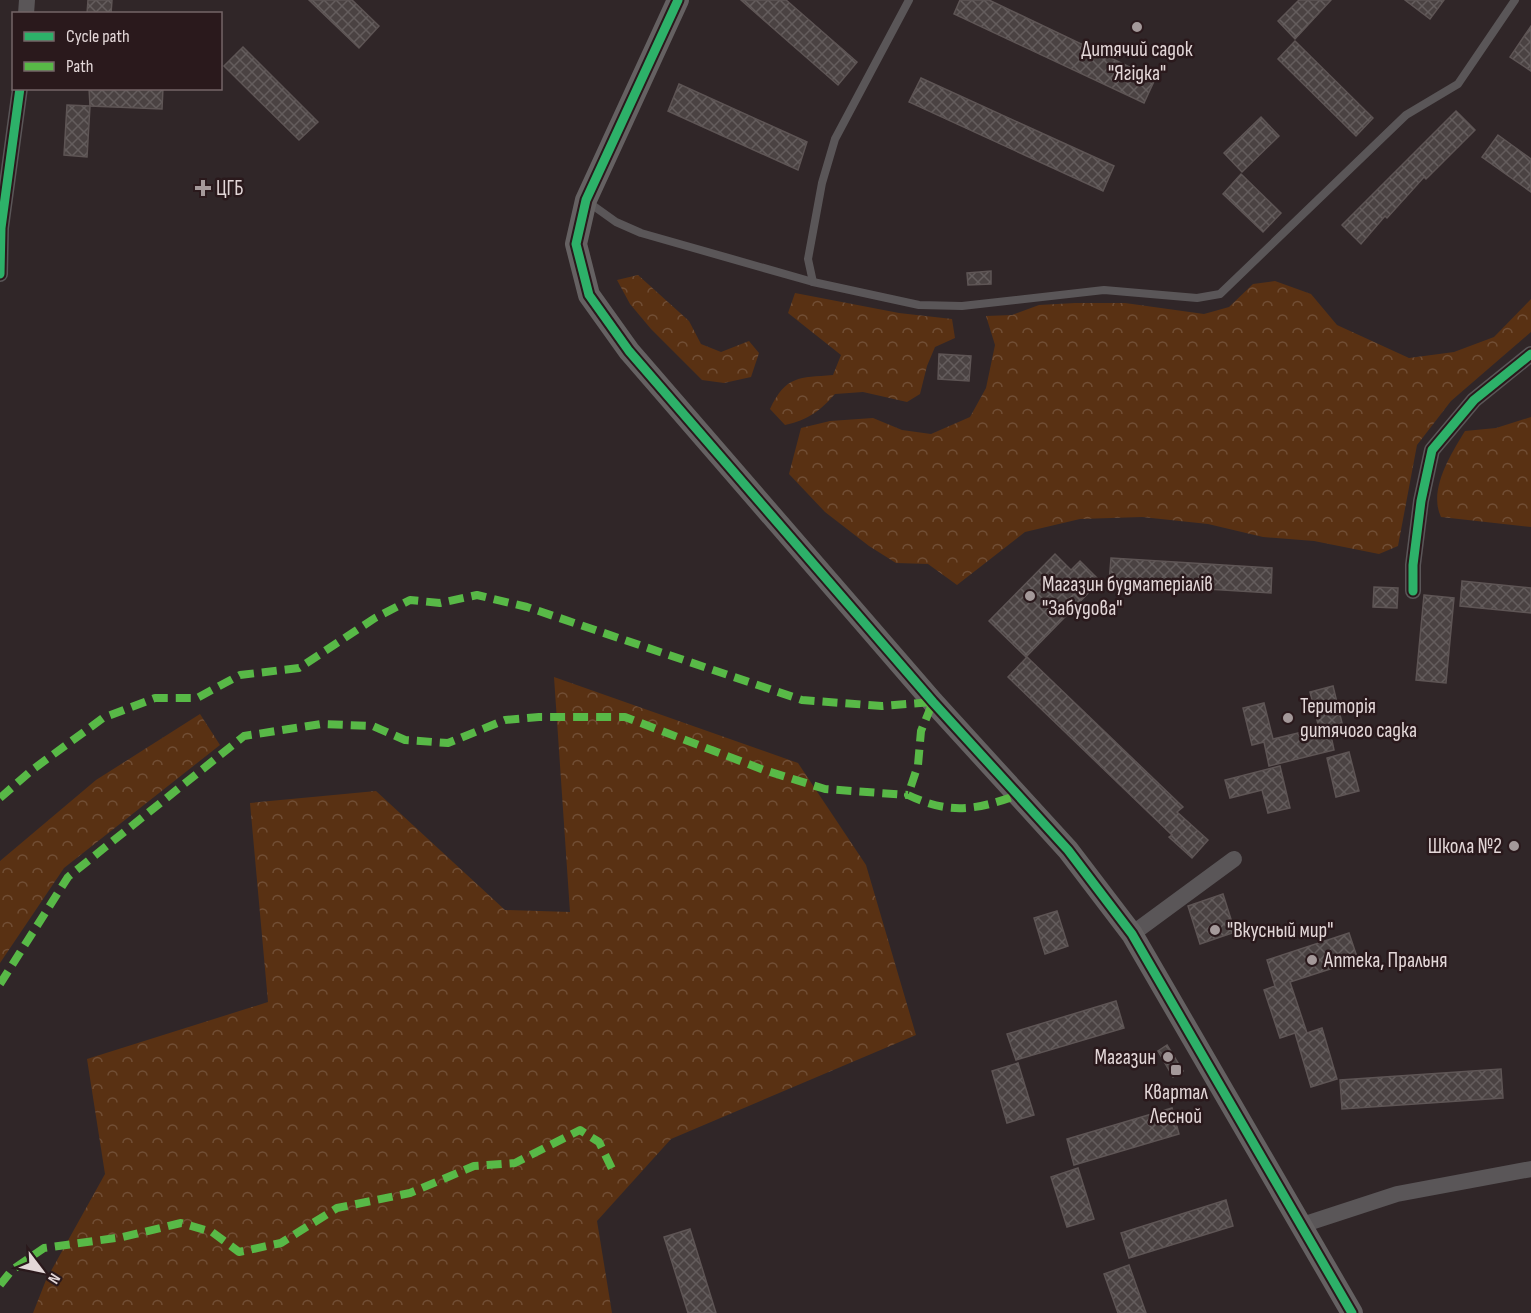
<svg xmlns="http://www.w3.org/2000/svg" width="1531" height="1313" font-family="'Sofia Sans Condensed',sans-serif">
  <defs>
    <pattern id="forest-crowns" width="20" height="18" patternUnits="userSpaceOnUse" patternTransform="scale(1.5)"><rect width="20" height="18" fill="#593113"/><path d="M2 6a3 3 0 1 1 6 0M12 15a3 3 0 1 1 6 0" fill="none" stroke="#714e35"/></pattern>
    <pattern id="building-cross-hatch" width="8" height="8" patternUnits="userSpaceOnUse" patternTransform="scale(1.5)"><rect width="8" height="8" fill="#4a4242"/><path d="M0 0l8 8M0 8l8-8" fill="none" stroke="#645d5d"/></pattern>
  </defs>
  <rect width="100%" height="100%" fill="#302628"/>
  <g fill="url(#forest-crowns)">
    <path d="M 638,275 L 689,321 L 701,344 L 721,352 L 749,341 L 759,353 L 751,377 L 724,383 L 702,380 L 651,329 L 630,304 L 617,280 Z"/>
    <path d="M 1275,281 L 1311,294 L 1337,325 L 1409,358 L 1454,352 L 1494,337 L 1531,299 L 1531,332 L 1451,401 L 1417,445 L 1398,546 L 1379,554 L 1314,541 L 1263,537 L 1208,524 L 1142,517 L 1080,519 L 1025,532 L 957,585 L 928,564 L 896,563 L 869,546 L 825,512 L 789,474 L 801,428 L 830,421 L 873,418 L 902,430 L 931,434 L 970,417 L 986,388 L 995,345 L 986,316 L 1012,315 L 1039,305 L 1075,303 L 1125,303 L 1204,314 L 1229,307 L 1253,284 Z"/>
    <path d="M 795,293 L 899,313 L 952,319 L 955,338 L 935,347 L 927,366 L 920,394 L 907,402 L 863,392 L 835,394 C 820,411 808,420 785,425 L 770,409 C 786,375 799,378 833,375 L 841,355 L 788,313 Z"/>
    <path d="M 1531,417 L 1531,527 L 1441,517 C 1428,490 1451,454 1465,431 L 1496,428 Z"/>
    <path d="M 554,677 L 798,763 L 866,865 L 916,1035 L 671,1139 L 597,1221 L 612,1313 L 33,1313 L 46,1280 L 105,1174 L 87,1059 L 268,1002 L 250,803 L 376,791 L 505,910 L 570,912 Z"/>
    <path d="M 200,714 L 220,745 L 64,868 L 0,963 L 0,861 L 96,780 Z"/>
  </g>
  <g fill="url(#building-cross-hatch)" stroke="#5e5555" stroke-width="1.5">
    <path d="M 88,0 L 112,0 L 111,14 L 87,14 Z"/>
    <path d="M 309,0 L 352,0 L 379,26 L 359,48 Z"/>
    <path d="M 741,0 L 786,0 L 857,62 L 838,85 Z"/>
    <path d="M 960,0 L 989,0 L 1155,79 L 1144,103 L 954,14 Z"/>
    <path d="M 1299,0 L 1331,0 L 1295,39 L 1278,21 Z"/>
    <path d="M 1405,0 L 1444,0 L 1430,19 Z"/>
    <path d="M 1531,26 L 1531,71 L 1510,57 Z"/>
    <path d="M 1295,41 L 1373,118 L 1356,136 L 1278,59 Z"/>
    <path d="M 243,47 L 318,122 L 299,140 L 224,66 Z"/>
    <path d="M 921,78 L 1114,166 L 1103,191 L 909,102 Z"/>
    <path d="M 679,84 L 807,142 L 798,170 L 668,111 Z"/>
    <path d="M 89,88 L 163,88 L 162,109 L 90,106 Z"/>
    <path d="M 67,105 L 90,106 L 87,157 L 64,155 Z"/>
    <path d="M 1456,111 L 1475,130 L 1426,179 L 1424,177 L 1387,218 L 1385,216 L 1361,244 L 1342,225 Z"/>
    <path d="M 1261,117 L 1279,136 L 1242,172 L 1224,153 Z"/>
    <path d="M 1498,135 L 1531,159 L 1531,192 L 1482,157 Z"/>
    <path d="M 1241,174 L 1281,213 L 1263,232 L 1223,194 Z"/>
    <path d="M 991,271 L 991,284 L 968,285 L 967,273 Z"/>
    <path d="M 939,354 L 971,356 L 969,381 L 938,379 Z"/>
    <path d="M 1055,554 L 1071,570 L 1080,561 L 1100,581 L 1026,657 L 989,621 Z"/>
    <path d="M 1111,558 L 1272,568 L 1271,593 L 1109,583 Z"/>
    <path d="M 1462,581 L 1531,588 L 1531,613 L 1460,606 Z"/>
    <path d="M 1374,587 L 1398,588 L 1397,608 L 1373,607 Z"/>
    <path d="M 1424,595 L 1454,598 L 1446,683 L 1416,680 Z"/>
    <path d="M 1027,657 L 1183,807 L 1177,812 L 1208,840 L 1192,858 L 1169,837 L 1172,835 L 1008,677 Z"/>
    <path d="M 1333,686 L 1342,723 L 1329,726 L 1334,750 L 1269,766 L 1264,742 L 1252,745 L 1243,708 L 1264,703 L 1273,739 L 1319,728 L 1310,692 Z"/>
    <path d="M 1349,752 L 1359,791 L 1336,797 L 1327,758 Z"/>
    <path d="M 1280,766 L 1290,808 L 1268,813 L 1262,790 L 1230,798 L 1225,780 Z"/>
    <path d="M 1223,894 L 1235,932 L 1200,944 L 1188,906 Z"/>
    <path d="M 1057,911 L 1068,946 L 1045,954 L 1034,918 Z"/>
    <path d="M 1349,933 L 1358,960 L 1290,982 L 1307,1033 L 1322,1028 L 1337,1079 L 1311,1087 L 1295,1033 L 1280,1038 L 1264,990 L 1275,986 L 1267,960 Z"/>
    <path d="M 1116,1001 L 1124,1028 L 1016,1060 L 1007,1034 Z"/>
    <path d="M 1167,1045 L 1183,1071 L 1173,1077 L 1158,1051 Z"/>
    <path d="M 1018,1063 L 1034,1115 L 1007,1123 L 992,1071 Z"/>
    <path d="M 1501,1069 L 1503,1098 L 1342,1109 L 1340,1080 Z"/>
    <path d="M 1172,1108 L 1179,1134 L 1074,1165 L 1067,1139 Z"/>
    <path d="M 1078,1168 L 1094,1219 L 1067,1227 L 1051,1177 Z"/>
    <path d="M 1226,1200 L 1233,1226 L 1129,1258 L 1121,1233 Z"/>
    <path d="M 690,1229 L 716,1313 L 688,1313 L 664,1237 Z"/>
    <path d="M 1129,1265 L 1146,1313 L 1118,1313 L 1104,1274 Z"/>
  </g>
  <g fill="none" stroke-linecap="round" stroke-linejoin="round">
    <g stroke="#5a5658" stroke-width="8">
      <path d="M 588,202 L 616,222 L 641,233 L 813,282 L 919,305 L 962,306 L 1104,290 L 1197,298 L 1220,294 L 1406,115 L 1458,84 L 1515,0"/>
      <path d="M 813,282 L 808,259 L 822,183 L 835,139 L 909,0"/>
    </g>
    <g stroke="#5a5658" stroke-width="16">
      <path d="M 26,14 L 27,0"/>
      <path d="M 0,274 L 1,228 L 20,88"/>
      <path d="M 1413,591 L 1413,565 L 1421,501 L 1432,450 L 1474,400 L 1531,354"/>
      <path d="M 1132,934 L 1234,859"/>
      <path d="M 1302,1225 L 1397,1194 L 1531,1169"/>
    </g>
    <path stroke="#656162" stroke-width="22" d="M 678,0 L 586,200 L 576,244 L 589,295 L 629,351 L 933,702 L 1068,850 L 1132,934 L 1352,1313"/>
    <g stroke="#58b947" stroke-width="8" stroke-dasharray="15 8" stroke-linecap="butt">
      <path d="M 0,798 L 32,770 L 103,718 L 155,698 L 197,698 L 240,675 L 299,668 L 375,618 L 410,600 L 440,603 L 477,595 L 527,607 L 802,700 L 882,706 L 933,702 L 921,731 L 918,765 L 908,795 C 950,815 976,810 1018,795"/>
      <path d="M 0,984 L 68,877 L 244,736 L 321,724 L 373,726 L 405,740 L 448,743 L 505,720 L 539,717 L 625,717 L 764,770 L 825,789 L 908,795"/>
      <path d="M 0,1285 L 12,1270 L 44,1248 L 123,1237 L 181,1223 L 212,1232 L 239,1252 L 281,1243 L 337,1208 L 410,1193 L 474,1166 L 515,1163 L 580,1130 L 599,1142 L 614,1173"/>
    </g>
    <g stroke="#2a191c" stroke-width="13">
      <g id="cycleway">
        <path d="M 678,0 L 586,200 L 576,244 L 589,295 L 629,351 L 933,702 L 1068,850 L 1132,934 L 1352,1313"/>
        <path d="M 0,274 L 1,228 L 20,88"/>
        <path d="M 1413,591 L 1413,565 L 1421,501 L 1432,450 L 1474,400 L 1531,354"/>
      </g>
    </g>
    <use href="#cycleway" stroke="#2db169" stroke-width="9"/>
  </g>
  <g fill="#a4999a" stroke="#2a191c" stroke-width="2">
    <circle cx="1137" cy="27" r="6"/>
    <path d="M200 179h6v6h6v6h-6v6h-6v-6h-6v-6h6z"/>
    <circle cx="1030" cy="596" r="6"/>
    <circle cx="1288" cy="718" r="6"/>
    <circle cx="1514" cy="846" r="6"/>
    <circle cx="1215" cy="930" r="6"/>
    <circle cx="1312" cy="960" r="6"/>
    <circle cx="1168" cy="1057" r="6"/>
    <rect x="1170" y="1064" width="12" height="12" rx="3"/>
  </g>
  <g text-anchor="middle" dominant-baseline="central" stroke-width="5" stroke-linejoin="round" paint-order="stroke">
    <g font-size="21" fill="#e3d7d8" stroke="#2a191c" text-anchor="start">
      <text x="1137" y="49" text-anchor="middle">Дитячий садок<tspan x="1137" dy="24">"Ягідка"</tspan></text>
      <text x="216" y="188">ЦГБ</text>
      <text x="1042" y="584">Магазин будматеріалів<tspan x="1042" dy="24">"Забудова"</tspan></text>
      <text x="1300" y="706">Територія<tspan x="1300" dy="24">дитячого садка</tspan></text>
      <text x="1502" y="846" text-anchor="end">Школа №2</text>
      <text x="1227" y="930">"Вкусный мир"</text>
      <text x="1324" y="960">Аптека, Пральня</text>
      <text x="1156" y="1057" text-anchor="end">Магазин</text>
      <text x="1176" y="1092" text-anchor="middle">Квартал<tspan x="1176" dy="24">Лесной</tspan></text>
    </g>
  </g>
  <rect x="12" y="12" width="210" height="78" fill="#2a191c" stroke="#746567" stroke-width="1.5"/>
  <rect x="24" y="32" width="30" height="9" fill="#2db169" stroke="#746567" stroke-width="1.5"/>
  <text x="66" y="42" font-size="18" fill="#e3d7d8">Cycle path</text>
  <rect x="24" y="62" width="30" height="9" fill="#58b947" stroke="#746567" stroke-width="1.5"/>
  <text x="66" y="72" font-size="18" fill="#e3d7d8">Path</text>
  <g transform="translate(42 1271) rotate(122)" stroke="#2a191c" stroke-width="4.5" paint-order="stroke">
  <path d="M0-4.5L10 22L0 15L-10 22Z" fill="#e3d7d8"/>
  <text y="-9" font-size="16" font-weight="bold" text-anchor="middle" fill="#e3d7d8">N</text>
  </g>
</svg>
